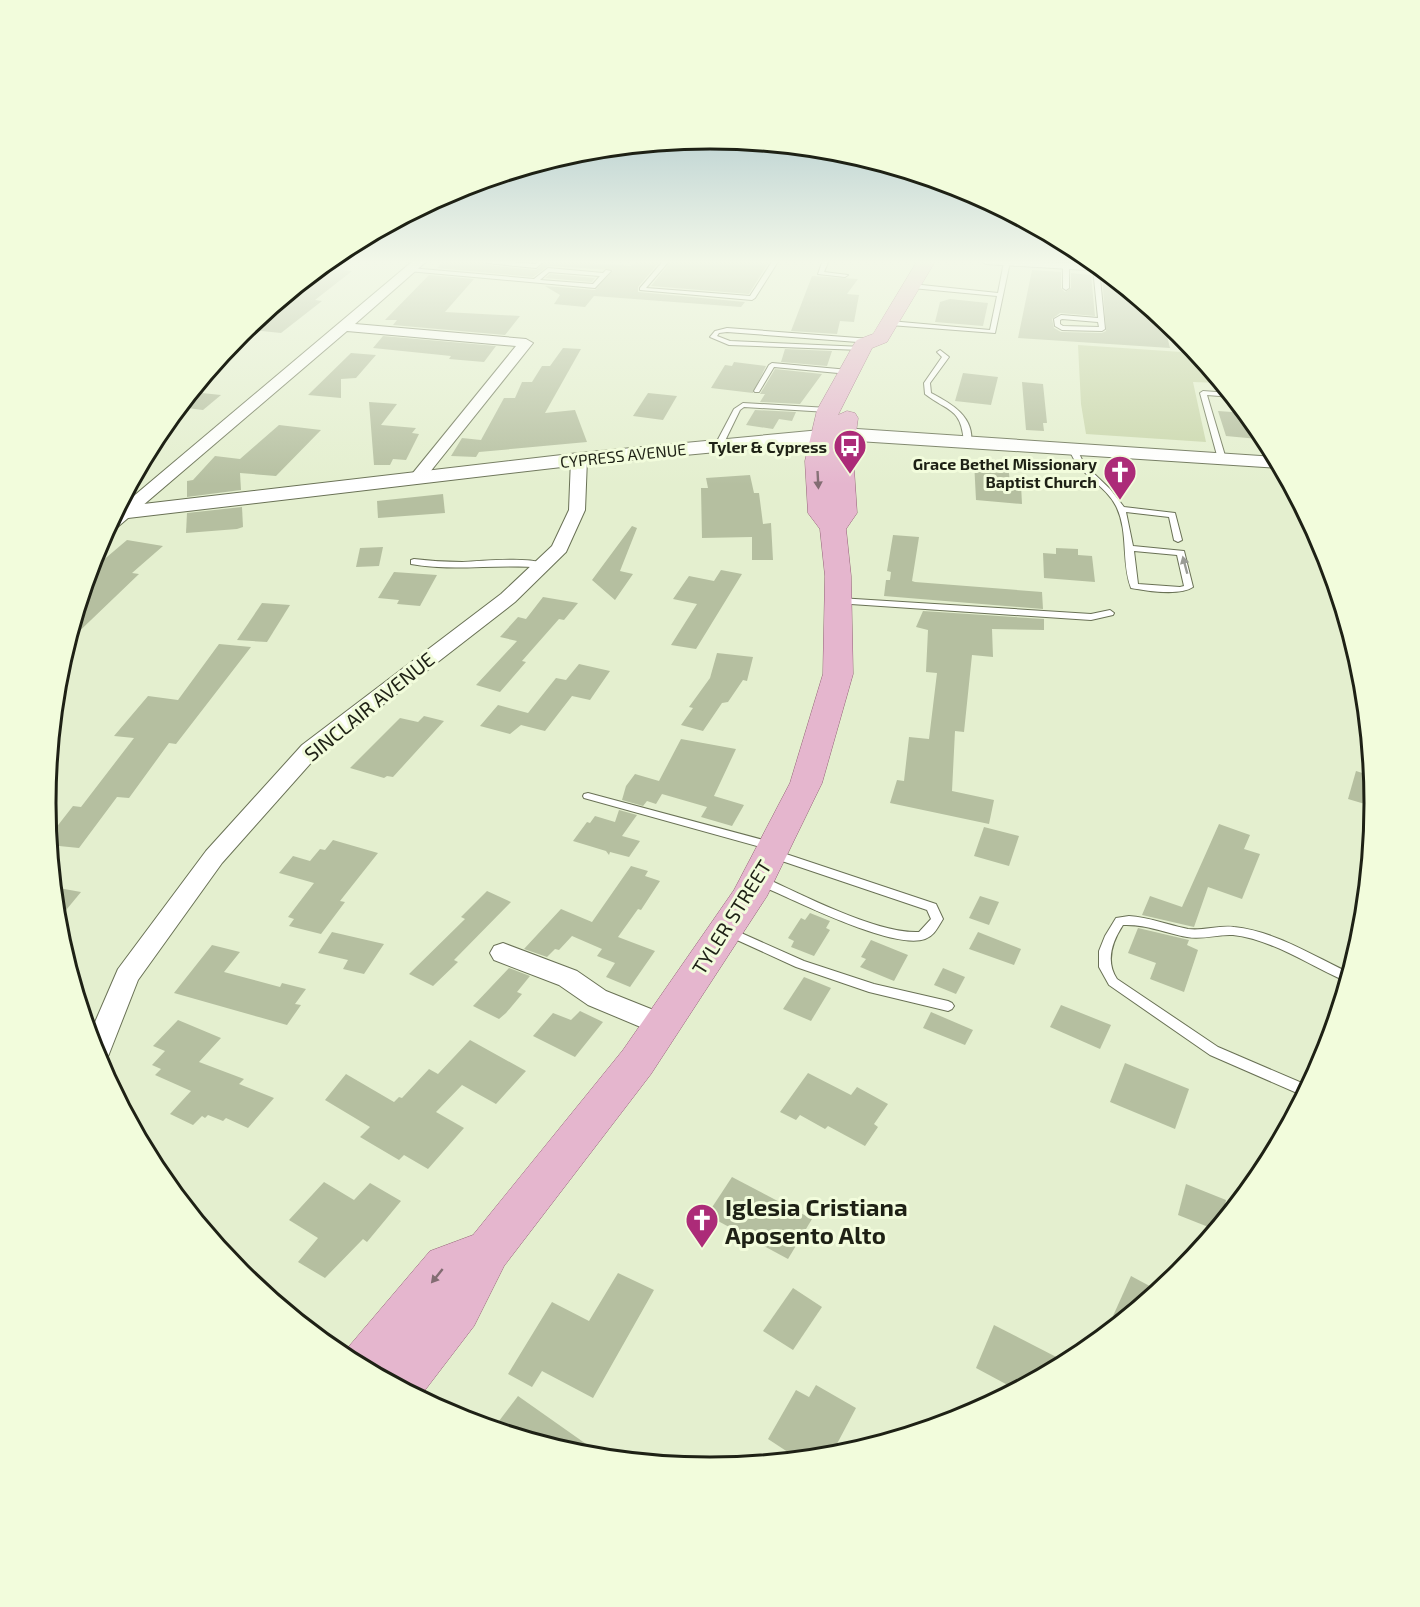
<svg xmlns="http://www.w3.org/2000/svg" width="1420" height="1607" font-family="'Exo 2',sans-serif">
  <rect width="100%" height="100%" fill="#e4efcf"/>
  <path fill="#c9d6ab" d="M 1078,345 L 1196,353 L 1221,383 L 1193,382 L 1206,442 L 1086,434 L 1081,404 Z"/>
  <g fill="#b5bfa0">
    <path d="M 445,260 L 485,260 L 487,265 L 536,270 L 548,260 L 631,266 L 635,262 L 651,263 L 651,260 L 661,260 L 638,287 L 638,292 L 745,302 L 741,307 L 594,296 L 585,307 L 554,304 L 560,295 L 545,286 L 595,290 L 613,270 L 548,266 L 533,277 L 437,268 Z"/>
    <path d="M 672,260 L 770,260 L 749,294 L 651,286 Z"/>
    <path d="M 325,268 L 352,271 L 315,300 L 322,301 L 281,333 L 252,330 L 287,304 L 278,303 Z"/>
    <path d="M 1032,270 L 1061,272 L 1061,288 L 1065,292 L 1071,288 L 1071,273 L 1091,275 L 1095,316 L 1060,313 L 1052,319 L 1054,328 L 1061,332 L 1102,333 L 1106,331 L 1102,275 L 1110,276 L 1163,320 L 1170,348 L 1018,338 Z"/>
    <path d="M 550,274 L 595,278 L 592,282 L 545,278 Z"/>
    <path d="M 429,275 L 474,279 L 445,312 L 520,316 L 505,335 L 393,325 L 397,320 L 385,320 Z"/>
    <path d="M 812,276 L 858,279 L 847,294 L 859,295 L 854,322 L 840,321 L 837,334 L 791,331 Z"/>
    <path d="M 950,299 L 988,303 L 983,326 L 935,322 L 940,302 Z"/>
    <path d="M 383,336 L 496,346 L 484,362 L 449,359 L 451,356 L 373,348 Z"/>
    <path d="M 563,348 L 581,349 L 545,413 L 575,410 L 587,442 L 479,452 L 476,457 L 451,456 L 462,438 L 481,440 L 504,398 L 515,398 L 522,382 L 532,382 L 542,366 L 550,366 Z"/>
    <path d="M 785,349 L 832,351 L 827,366 L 781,362 Z"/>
    <path d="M 351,353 L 376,355 L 356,378 L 341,379 L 341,398 L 308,395 Z"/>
    <path d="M 734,362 L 766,366 L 753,393 L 711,388 L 725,365 L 732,366 Z"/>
    <path d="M 775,369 L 822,374 L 800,404 L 760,402 L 765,394 L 760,394 Z"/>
    <path d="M 963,373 L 998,377 L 991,405 L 955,401 Z"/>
    <path d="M 1022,382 L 1043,384 L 1047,423 L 1043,423 L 1044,431 L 1026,430 Z"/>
    <path d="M 192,392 L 221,395 L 203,410 L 179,407 Z"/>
    <path d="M 648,393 L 677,396 L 663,420 L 633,416 Z"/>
    <path d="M 369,402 L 397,404 L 381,425 L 416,428 L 412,433 L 419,434 L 406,460 L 393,459 L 390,465 L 374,465 Z"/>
    <path d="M 755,410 L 796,412 L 792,421 L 779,419 L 773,429 L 746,425 Z"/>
    <path d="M 1218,411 L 1246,413 L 1264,435 L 1257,435 L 1258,439 L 1226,436 Z"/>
    <path d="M 279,425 L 321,430 L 276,476 L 240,473 L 241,490 L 187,497 L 187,481 L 193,480 L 215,456 L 240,459 Z"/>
    <path d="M 974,461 L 1008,463 L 1010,484 L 1021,485 L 1022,504 L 976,500 Z"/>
    <path d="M 750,475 L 754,493 L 759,493 L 763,524 L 771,523 L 773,560 L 752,560 L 752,537 L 702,538 L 701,488 L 708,488 L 706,478 Z"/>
    <path d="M 443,494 L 445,513 L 378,518 L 377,501 Z"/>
    <path d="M 242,507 L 243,527 L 237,529 L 186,533 L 187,513 Z"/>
    <path d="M 632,526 L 637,528 L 620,571 L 633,574 L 615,600 L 592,580 Z"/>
    <path d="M 893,535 L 919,537 L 912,581 L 915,582 L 1042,592 L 1043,609 L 884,596 L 886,580 L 890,580 L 891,572 L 887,571 Z"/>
    <path d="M 127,540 L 163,546 L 132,573 L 139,574 L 67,643 L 88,573 Z"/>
    <path d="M 383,547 L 379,566 L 356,567 L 360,548 Z"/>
    <path d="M 1056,548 L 1078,549 L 1078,555 L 1092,556 L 1095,582 L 1044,578 L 1043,553 L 1056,554 Z"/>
    <path d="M 721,570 L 742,574 L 696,649 L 671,645 L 697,604 L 673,599 L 689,576 L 714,581 Z"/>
    <path d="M 394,572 L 437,575 L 420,606 L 397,604 L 399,600 L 378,598 Z"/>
    <path d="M 543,597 L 578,603 L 564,620 L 559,619 L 522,661 L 526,662 L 500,692 L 476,685 L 517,641 L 500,637 L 518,617 L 526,619 Z"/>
    <path d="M 262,603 L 290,605 L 267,642 L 237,640 Z"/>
    <path d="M 923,611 L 1044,619 L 1044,630 L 992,629 L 993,657 L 972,655 L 964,732 L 955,731 L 952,791 L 994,800 L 989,824 L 890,803 L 897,780 L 904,781 L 909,737 L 929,739 L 937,673 L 926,672 L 928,630 L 916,627 Z"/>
    <path d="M 219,644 L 251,647 L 176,744 L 169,743 L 129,798 L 117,797 L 79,848 L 49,845 L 48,838 L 73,806 L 81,807 L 134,738 L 114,736 L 148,696 L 178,700 Z"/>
    <path d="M 717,653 L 753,657 L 747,681 L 743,680 L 728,702 L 722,703 L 703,731 L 681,725 L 693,708 L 689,707 L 710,678 Z"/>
    <path d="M 579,664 L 610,671 L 590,700 L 572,696 L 545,731 L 521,725 L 510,734 L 480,726 L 498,705 L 528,713 L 556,678 L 566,680 Z"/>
    <path d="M 424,716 L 444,721 L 393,777 L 387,776 L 384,778 L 350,768 L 400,718 L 418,722 Z"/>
    <path d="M 681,739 L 736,749 L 714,796 L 744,805 L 732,826 L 701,817 L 707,807 L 662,794 L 656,804 L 647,801 L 643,806 L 622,800 L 626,786 L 635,774 L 659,781 Z"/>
    <path d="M 1356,771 L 1372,776 L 1375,807 L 1348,799 Z"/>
    <path d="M 619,810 L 637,815 L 622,836 L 640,841 L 629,857 L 610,852 L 609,855 L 606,851 L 573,841 L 587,822 L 590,823 L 595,816 L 615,822 Z"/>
    <path d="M 1219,824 L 1250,835 L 1244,849 L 1260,854 L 1242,899 L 1208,887 L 1194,927 L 1142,915 L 1150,896 L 1182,907 Z"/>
    <path d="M 984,827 L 1019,836 L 1009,866 L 974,856 Z"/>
    <path d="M 333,840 L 378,853 L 340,901 L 345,902 L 321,934 L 289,926 L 294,919 L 288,917 L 314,883 L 279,873 L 293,856 L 310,861 L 320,849 L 325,850 Z"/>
    <path d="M 631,866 L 648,871 L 645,876 L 660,881 L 641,910 L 638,909 L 618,937 L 655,951 L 630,987 L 606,977 L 615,963 L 597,956 L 602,949 L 572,936 L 559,950 L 555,949 L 547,957 L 524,949 L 561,909 L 592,922 Z"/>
    <path d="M 53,887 L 81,892 L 57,921 L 54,900 Z"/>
    <path d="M 487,891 L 511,902 L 454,960 L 458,962 L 433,986 L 409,974 L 465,919 L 461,917 Z"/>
    <path d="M 980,896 L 999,902 L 989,925 L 969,918 Z"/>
    <path d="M 810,913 L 830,921 L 826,928 L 830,930 L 814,956 L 791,947 L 794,941 L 788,938 L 801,918 L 805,920 Z"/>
    <path d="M 1138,928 L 1189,940 L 1187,945 L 1198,950 L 1184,992 L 1150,979 L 1156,963 L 1128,953 Z"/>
    <path d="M 332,932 L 384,944 L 364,974 L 343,969 L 348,960 L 318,953 Z"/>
    <path d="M 978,932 L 1021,949 L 1014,965 L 969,949 Z"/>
    <path d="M 871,940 L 908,955 L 894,981 L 860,967 L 866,959 L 861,957 Z"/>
    <path d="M 212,945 L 240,952 L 224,972 L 280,987 L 282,983 L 306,989 L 295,1004 L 301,1005 L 287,1025 L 174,993 Z"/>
    <path d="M 509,968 L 530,976 L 517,992 L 522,994 L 506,1013 L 499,1019 L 473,1006 Z"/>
    <path d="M 943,968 L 965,977 L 956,994 L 934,985 Z"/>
    <path d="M 804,977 L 831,988 L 811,1021 L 783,1009 Z"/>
    <path d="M 1061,1005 L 1111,1025 L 1100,1049 L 1050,1027 Z"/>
    <path d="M 580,1011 L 603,1022 L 575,1057 L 533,1036 L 553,1013 L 571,1020 Z"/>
    <path d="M 931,1012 L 973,1030 L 965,1045 L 923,1028 Z"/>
    <path d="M 178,1020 L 221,1038 L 199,1062 L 244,1079 L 239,1084 L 274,1098 L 248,1128 L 226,1118 L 223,1121 L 208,1115 L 205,1118 L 202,1116 L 193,1125 L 170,1114 L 191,1091 L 155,1075 L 161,1069 L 152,1065 L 165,1051 L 153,1046 Z"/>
    <path d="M 470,1040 L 526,1071 L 496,1104 L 462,1085 L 436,1112 L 464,1128 L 428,1169 L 404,1155 L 399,1160 L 360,1137 L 370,1127 L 325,1100 L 346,1074 L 394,1102 L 399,1097 L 402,1098 L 429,1069 L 438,1074 Z"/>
    <path d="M 1125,1063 L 1189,1089 L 1175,1129 L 1110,1102 Z"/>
    <path d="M 808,1073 L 851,1095 L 857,1087 L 888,1104 L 874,1124 L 878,1127 L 865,1146 L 828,1126 L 825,1129 L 800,1115 L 796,1120 L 780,1112 Z"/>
    <path d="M 732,1177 L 812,1219 L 788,1259 L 707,1215 Z"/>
    <path d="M 324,1182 L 354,1200 L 370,1183 L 401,1201 L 367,1242 L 363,1239 L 325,1278 L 298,1262 L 318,1238 L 289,1220 Z"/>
    <path d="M 1186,1184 L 1226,1200 L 1221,1225 L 1216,1230 L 1178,1215 Z"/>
    <path d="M 618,1273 L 654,1290 L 593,1398 L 542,1371 L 532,1387 L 508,1374 L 552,1302 L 589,1321 Z"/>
    <path d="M 1131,1276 L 1159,1291 L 1104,1336 Z"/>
    <path d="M 793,1288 L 822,1307 L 793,1350 L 763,1331 Z"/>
    <path d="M 994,1325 L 1068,1363 L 1017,1390 L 976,1368 Z"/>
    <path d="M 816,1385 L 856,1408 L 830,1457 L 800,1460 L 768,1439 L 796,1390 L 809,1397 Z"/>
    <path d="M 518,1396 L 606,1458 L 580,1456 L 493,1429 Z"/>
  </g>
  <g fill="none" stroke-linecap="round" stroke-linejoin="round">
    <g stroke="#697155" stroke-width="2">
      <g id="service">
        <path d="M 398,260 L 419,260 L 422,262 L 419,264 Z"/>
        <path d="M 489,260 L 535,264 L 539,260 L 546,260 L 536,268 L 487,263 L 486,262 Z"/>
        <path d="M 664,260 L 670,260 L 646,288 L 750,296 L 773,260 L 779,260 L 755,298 L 752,300 L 640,290 L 640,288 Z"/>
        <path d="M 823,260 L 829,260 L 824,272 L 848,275 L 845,277 L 818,274 Z"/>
        <path d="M 1007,260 L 1010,262 L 995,333 L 890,325 L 887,323 L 890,321 L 990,330 L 997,296 L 912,288 L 909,286 L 912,284 L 998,293 L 1004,262 Z"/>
        <path d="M 1066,264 L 1069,266 L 1069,288 L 1066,290 L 1063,288 L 1063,266 Z"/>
        <path d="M 1096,266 L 1099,268 L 1105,329 L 1102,331 L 1062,330 L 1055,326 L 1054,319 L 1061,315 L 1098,318 L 1093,268 ZM 1062,319 L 1098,322 L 1099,327 L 1063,326 L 1060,324 L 1060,320 Z"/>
        <path d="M 410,268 L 534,279 L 548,268 L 603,273 L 606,270 L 611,271 L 595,288 L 408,271 L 407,270 ZM 549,272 L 600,276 L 593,284 L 540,280 Z"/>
        <path d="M 727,328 L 871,339 L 874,341 L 871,343 L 727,332 L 719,333 L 717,336 L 730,341 L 863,347 L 863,349 L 861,350 L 729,345 L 710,337 L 715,331 Z"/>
        <path d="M 940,350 L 949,357 L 930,383 L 931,393 C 952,404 975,417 971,444 L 964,442 C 961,407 948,412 925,394 L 924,383 L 942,357 L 937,352 Z"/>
        <path d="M 772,363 L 849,370 L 852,372 L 849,374 L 774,367 L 759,392 L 755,392 L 754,391 L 769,365 Z"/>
        <path d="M 1203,391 L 1229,393 L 1232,397 L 1207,395 L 1226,459 L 1225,461 L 1218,459 L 1200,393 Z"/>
        <path d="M 743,403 L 828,408 L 831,410 L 828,412 L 744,407 L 740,410 L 722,447 L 716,447 L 715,445 L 734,409 Z"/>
        <path d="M 1070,447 L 1076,447 L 1084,464 L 1110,489 L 1124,507 L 1175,513 L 1182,540 L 1178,542 L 1174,540 L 1169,517 L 1126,512 L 1133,546 L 1184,551 L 1193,587 C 1180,596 1147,591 1131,588 C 1121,562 1129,532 1116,506 C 1104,483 1079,476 1069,449 ZM 1134,551 L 1177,555 L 1184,586 L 1180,587 L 1138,584 Z"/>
        <path d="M 414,559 C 430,561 446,562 462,562 C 481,561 533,556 547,565 L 543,568 C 499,563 454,572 411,564 L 411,560 Z"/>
        <path d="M 839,598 L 1091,614 L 1110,610 L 1114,613 L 1113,615 L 1091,620 L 836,603 L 836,599 Z"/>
        <path d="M 588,793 L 771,842 L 776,846 L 771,850 L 584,798 L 583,796 L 584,794 Z"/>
        <path d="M 774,850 L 936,904 L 943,919 C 938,927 934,936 925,939 C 893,951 788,897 755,883 L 753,880 L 755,877 L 763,877 C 803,895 877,934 919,932 L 931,919 L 927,910 L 770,857 L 769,854 Z"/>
        <path d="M 1129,916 C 1149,917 1168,925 1188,929 C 1203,931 1219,925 1234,927 C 1275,931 1313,956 1350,973 L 1347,982 L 1345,981 C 1311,966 1271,939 1233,935 C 1218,934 1203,940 1187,937 C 1165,933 1146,924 1123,925 C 1112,942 1105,961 1117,979 L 1218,1047 L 1309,1086 L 1304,1096 L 1210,1055 L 1109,985 L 1099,967 L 1099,951 L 1105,936 L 1116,918 Z"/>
        <path d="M 730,928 L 804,961 L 874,984 L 948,1001 L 952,1003 L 954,1006 L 952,1009 L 948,1011 L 869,992 L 796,967 L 726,935 L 724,932 L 726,929 Z"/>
      </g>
    </g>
    <g stroke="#697155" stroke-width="2">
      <g id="minor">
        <path d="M 414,260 L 428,260 L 355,324 L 526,339 L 533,343 L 422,482 L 410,482 L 408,479 L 516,346 L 347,331 L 114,530 L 105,531 L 116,511 Z"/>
        <path d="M 980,260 L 1096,264 L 1104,271 L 986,264 Z"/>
        <path d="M 579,454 L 587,459 L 585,510 L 566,552 L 515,602 L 318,755 L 222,863 L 138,980 L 109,1054 L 105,1062 L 99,1064 L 89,1036 L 118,969 L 206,851 L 302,745 L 501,594 L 552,546 L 569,510 L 571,459 Z"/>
        <path d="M 503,943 L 577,971 L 606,991 L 671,1017 L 675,1025 L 671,1033 L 662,1036 L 588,1005 L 559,985 L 494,960 L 490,953 L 494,946 Z"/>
      </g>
    </g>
    <g stroke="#697155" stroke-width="2">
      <path id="tertiary" d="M 842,428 L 1275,457 L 1281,468 L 842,440 L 579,465 L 111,520 L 118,507 L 579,453 Z"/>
    </g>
    <g stroke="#946378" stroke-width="1">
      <path id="primary" d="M 918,260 L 936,260 L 887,342 L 872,348 L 838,415 L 847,411 L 855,413 L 858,418 L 853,454 L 857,513 L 846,529 L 851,576 L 853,674 L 822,783 L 767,896 L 651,1074 L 504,1266 L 474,1326 L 419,1398 L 342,1357 L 345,1351 L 430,1251 L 473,1235 L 623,1050 L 734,890 L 790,783 L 823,674 L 825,576 L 820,529 L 808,513 L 805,461 L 817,410 L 854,344 L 857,340 L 873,334 Z"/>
    </g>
    <use href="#service" fill="#fff" fill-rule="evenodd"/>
    <use href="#minor" fill="#fff" fill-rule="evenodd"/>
    <use href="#tertiary" fill="#fff" fill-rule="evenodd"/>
    <use href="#primary" fill="#e5b6ce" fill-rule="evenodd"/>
  </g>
  <defs><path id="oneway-solid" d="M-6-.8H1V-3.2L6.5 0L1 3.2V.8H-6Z" transform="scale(1.5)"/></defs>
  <g fill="#826c72">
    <use href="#oneway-solid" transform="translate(818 480) rotate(87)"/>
    <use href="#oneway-solid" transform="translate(437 1276) rotate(129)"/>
  </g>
  <use fill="#9a9b96" href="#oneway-solid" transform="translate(1185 565) rotate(-105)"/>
  <linearGradient id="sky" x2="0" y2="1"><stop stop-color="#89afbd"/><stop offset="0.54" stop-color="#f3f8e9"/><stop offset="1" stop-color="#f3f8e9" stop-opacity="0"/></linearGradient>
  <rect width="1420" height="485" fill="url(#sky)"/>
  <defs>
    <g id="bus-pin" transform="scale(1.725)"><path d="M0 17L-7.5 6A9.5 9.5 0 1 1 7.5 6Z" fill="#ac2b78" stroke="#f2fcdc"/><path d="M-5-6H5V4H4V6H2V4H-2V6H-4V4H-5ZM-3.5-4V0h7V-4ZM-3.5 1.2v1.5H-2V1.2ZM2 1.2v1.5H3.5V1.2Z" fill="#fff"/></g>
    <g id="church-pin" transform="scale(1.725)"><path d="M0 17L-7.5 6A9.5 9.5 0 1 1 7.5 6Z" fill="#ac2b78" stroke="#f2fcdc"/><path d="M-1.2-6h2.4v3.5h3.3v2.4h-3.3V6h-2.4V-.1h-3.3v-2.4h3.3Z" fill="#fff"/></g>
  </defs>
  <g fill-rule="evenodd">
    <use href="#bus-pin" x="850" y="446"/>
    <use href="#church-pin" x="1120" y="472"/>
    <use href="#church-pin" x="702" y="1220"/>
  </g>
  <g text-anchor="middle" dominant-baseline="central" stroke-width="6" stroke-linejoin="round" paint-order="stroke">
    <g font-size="16" font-weight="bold" fill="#1e2115" stroke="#f2fcdc" text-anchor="end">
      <text x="827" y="446">Tyler &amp; Cypress</text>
      <text x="1097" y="463">Grace Bethel Missionary<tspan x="1097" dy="18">Baptist Church</tspan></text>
    </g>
    <g font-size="16" fill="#1e2115" stroke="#f2fcdc">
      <text transform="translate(623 455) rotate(-6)">CYPRESS AVENUE</text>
    </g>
    <g font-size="20" fill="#1e2115" stroke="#f2fcdc">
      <text transform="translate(369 706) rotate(-39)">SINCLAIR AVENUE</text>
      <text transform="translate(731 917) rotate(-58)">TYLER STREET</text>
    </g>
    <g font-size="24" font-weight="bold" fill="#1e2115" stroke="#f2fcdc" text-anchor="start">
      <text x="725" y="1206">Iglesia Cristiana<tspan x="725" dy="28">Aposento Alto</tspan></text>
    </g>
  </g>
  <path d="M0 0H1420V1607H0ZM56 803a654 654 0 1 1 1308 0a654 654 0 1 1-1308 0Z" fill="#f2fcdc" fill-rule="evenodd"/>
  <path fill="none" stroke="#1e2115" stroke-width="3" d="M56 803a654 654 0 1 1 1308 0a654 654 0 1 1-1308 0Z"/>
</svg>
